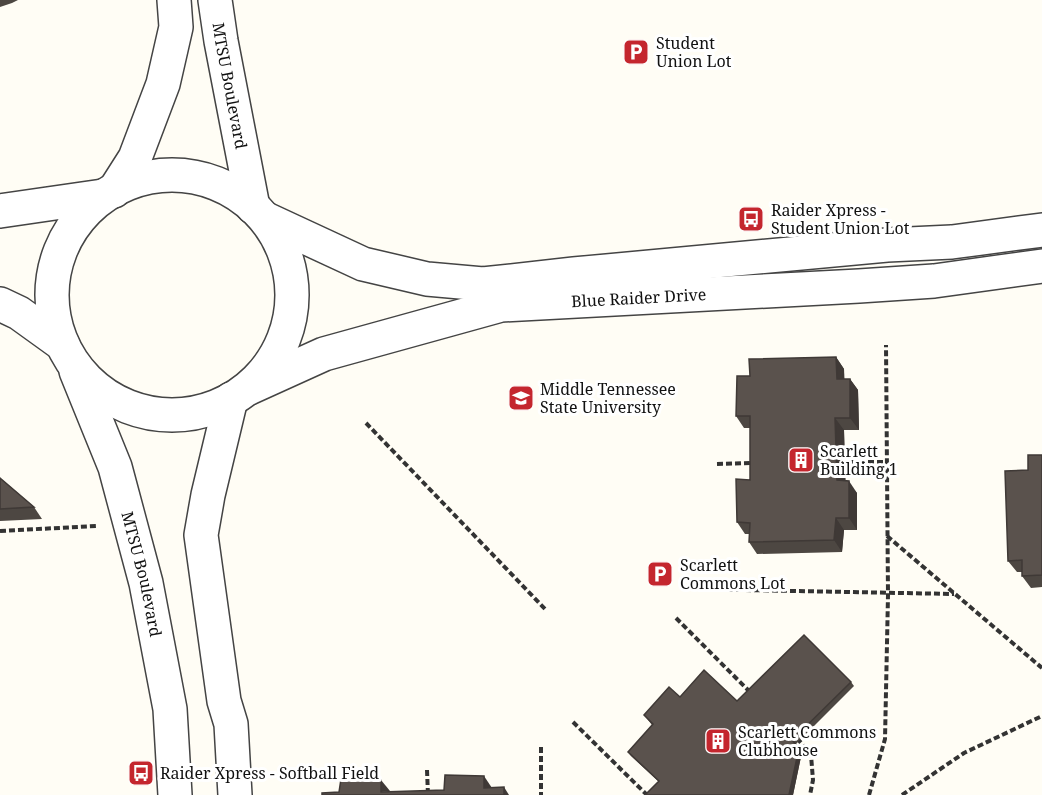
<svg xmlns="http://www.w3.org/2000/svg" width="1042" height="795" font-family="'Noto Serif',serif">
  <rect width="100%" height="100%" fill="#fffdf5"/>
  <g fill="none" stroke-linecap="round" stroke-linejoin="round">
    <g stroke="#444" stroke-width="36">
      <g id="minor">
        <path id="s1" d="M 215,0 L 221,41 L 253,207"/>
        <circle cx="172" cy="295" r="120"/>
        <path d="M 114,191 L 135,158 L 163,84 L 176,27 L 174,0"/>
        <path d="M 0,211 L 103,196"/>
        <path d="M 266,219 L 363,264 L 427,279 L 483,284 L 574,274 L 887,245 L 952,242 L 1042,230"/>
        <path d="M 0,304 L 19,313 L 62,344"/>
        <path id="s2" d="M 76,371 L 115,467 L 146,583 L 170,709 L 175,795"/>
        <path id="s3" d="M 249,388 L 324,354 L 501,305 L 859,286 L 934,281 L 1042,266"/>
        <path d="M 231,399 L 208,495 L 201,535 L 224,701 L 231,724 L 235,795"/>
      </g>
    </g>
    <g stroke="#333" stroke-width="4" stroke-dasharray="6 3" stroke-linecap="butt">
      <path d="M 366,423 L 546,610"/>
      <path d="M 841,462 L 886,462"/>
      <path d="M 717,464 L 753,463"/>
      <path d="M 0,531 L 96,526"/>
      <path d="M 887,536 L 1042,668"/>
      <path d="M 691,589 L 954,594"/>
      <path d="M 676,618 L 751,693"/>
      <path d="M 573,722 L 647,795"/>
      <path d="M 797,738 L 811,755 L 813,780 L 810,795"/>
      <path d="M 541,747 L 541,795"/>
      <path d="M 427,770 L 428,795"/>
      <path d="M 869,795 L 885,739 L 888,595 L 886,345"/>
      <path d="M 902,795 L 964,753 L 1042,716"/>
    </g>
    <use href="#minor" stroke="#fff" stroke-width="33"/>
  </g>
  <g fill="#4d4742">
    <path d="M 0,0 L 18,0 L 12,3 L 0,7 Z"/>
    <path d="M 836,357 L 844,369 L 844,379 L 850,379 L 858,390 L 859,430 L 844,430 L 845,481 L 857,493 L 857,530 L 844,530 L 842,552 L 757,554 L 749,542 L 749,534 L 745,534 L 737,522 L 750,480 L 750,428 L 744,428 L 736,416 L 750,376 Z"/>
    <path d="M 1042,455 L 1042,587 L 1031,588 L 1022,576 L 1022,572 L 1017,572 L 1008,561 L 1028,470 Z"/>
    <path d="M 0,478 L 34,507 L 42,519 L 0,521 Z"/>
    <path d="M 851,682 L 854,686 L 796,744 L 802,752 L 793,795 L 645,795 L 659,782 L 631,756 L 628,752 L 652,725 L 644,715 L 680,697 L 737,701 Z"/>
  </g>
  <g fill="#3f3936">
    <path d="M 836,357 L 844,369 L 845,390 L 837,379 Z"/>
    <path d="M 850,379 L 858,390 L 859,430 L 850,418 Z"/>
    <path d="M 835,418 L 844,430 L 846,492 L 837,480 Z"/>
    <path d="M 849,481 L 857,493 L 857,530 L 849,518 Z"/>
    <path d="M 836,518 L 844,530 L 842,552 L 834,540 Z"/>
    <path d="M 799,748 L 802,752 L 793,795 L 789,795 Z"/>
    <path d="M 484,776 L 492,788 L 484,788 Z"/>
    <path d="M 381,780 L 390,791 L 381,792 Z"/>
    <path d="M 504,787 L 509,795 L 504,795 Z"/>
  </g>
  <g fill="#5a524d" stroke="#3f3936" stroke-width="1.5">
    <path d="M 836,357 L 837,379 L 850,379 L 850,418 L 835,418 L 837,480 L 849,481 L 849,518 L 836,518 L 834,540 L 749,542 L 750,523 L 737,522 L 736,479 L 750,480 L 750,416 L 736,416 L 737,376 L 750,376 L 749,359 Z"/>
    <path d="M 1028,455 L 1042,455 L 1042,575 L 1022,576 L 1022,560 L 1008,561 L 1005,471 L 1028,470 Z"/>
    <path d="M 0,478 L 34,507 L 0,509 Z"/>
    <path d="M 804,635 L 851,682 L 792,740 L 799,748 L 789,795 L 645,795 L 659,781 L 628,752 L 653,724 L 644,715 L 669,687 L 680,697 L 704,670 L 737,701 Z"/>
    <path d="M 445,775 L 484,776 L 484,788 L 504,787 L 504,795 L 322,795 L 322,793 L 339,792 L 341,779 L 381,780 L 381,792 L 444,790 Z"/>
  </g>
  <defs>
    <g id="parking-square" transform="scale(1.35)"><rect x="-9" y="-9" width="18" height="18" rx="4" fill="#c4262e" stroke="#fff"/><path d="M-3.5-5.5H1a3.5 3.5 0 0 1 0 7H-1V5.5H-3.5ZM-1-3.4V-.6H.8a1.4 1.4 0 0 0 0-2.8Z" fill="#fff"/></g>
    <g id="bus-square" transform="scale(1.35)"><rect x="-9" y="-9" width="18" height="18" rx="4" fill="#c4262e" stroke="#fff"/><path d="M-5-6H5V4H4V6H2V4H-2V6H-4V4H-5ZM-3.5-4V0h7V-4ZM-3.5 1.2v1.5H-2V1.2ZM2 1.2v1.5H3.5V1.2Z" fill="#fff"/></g>
    <g id="university-square" transform="scale(1.35)"><rect x="-9" y="-9" width="18" height="18" rx="4" fill="#c4262e" stroke="#fff"/><path d="M0-5L7-2L0 1L-7-2ZM-4 1L0 2.5L4 1V4Q0 6-4 4Z" fill="#fff"/></g>
    <g id="building-square" transform="scale(1.35)"><rect x="-9" y="-9" width="18" height="18" rx="4" fill="#c4262e" stroke="#fff"/><path d="M-4-6H4V6H1V3H-1V6H-4ZM-2.5-4.3h1.7v1.8h-1.7ZM.8-4.3h1.7v1.8H.8ZM-2.5-1h1.7V.8h-1.7ZM.8-1h1.7V.8H.8Z" fill="#fff"/></g>
  </defs>
  <g fill-rule="evenodd">
    <use href="#parking-square" x="636" y="52"/>
    <use href="#bus-square" x="751" y="219"/>
    <use href="#university-square" x="521" y="398"/>
    <use href="#building-square" x="801" y="460"/>
    <use href="#parking-square" x="660" y="574"/>
    <use href="#building-square" x="718" y="741"/>
    <use href="#bus-square" x="141" y="773"/>
  </g>
  <g text-anchor="middle" dominant-baseline="central" stroke-width="6" stroke-linejoin="round" paint-order="stroke">
    <g font-size="16" fill="#111" stroke="#fff" text-anchor="start">
      <text x="656" y="43">Student<tspan x="656" dy="18">Union Lot</tspan></text>
      <text x="771" y="210">Raider Xpress -<tspan x="771" dy="18">Student Union Lot</tspan></text>
      <text x="540" y="389">Middle Tennessee<tspan x="540" dy="18">State University</tspan></text>
      <text x="820" y="451">Scarlett<tspan x="820" dy="18">Building 1</tspan></text>
      <text x="680" y="565">Scarlett<tspan x="680" dy="18">Commons Lot</tspan></text>
      <text x="738" y="732">Scarlett Commons<tspan x="738" dy="18">Clubhouse</tspan></text>
      <text x="160" y="773">Raider Xpress - Softball Field</text>
    </g>
    <g font-size="16" fill="#111" stroke="#fff">
      <text stroke="none"><textPath href="#s1" startOffset="87">MTSU Boulevard</textPath></text>
      <text stroke="none"><textPath href="#s3" startOffset="404">Blue Raider Drive</textPath></text>
      <text stroke="none"><textPath href="#s2" startOffset="214">MTSU Boulevard</textPath></text>
    </g>
  </g>
</svg>
